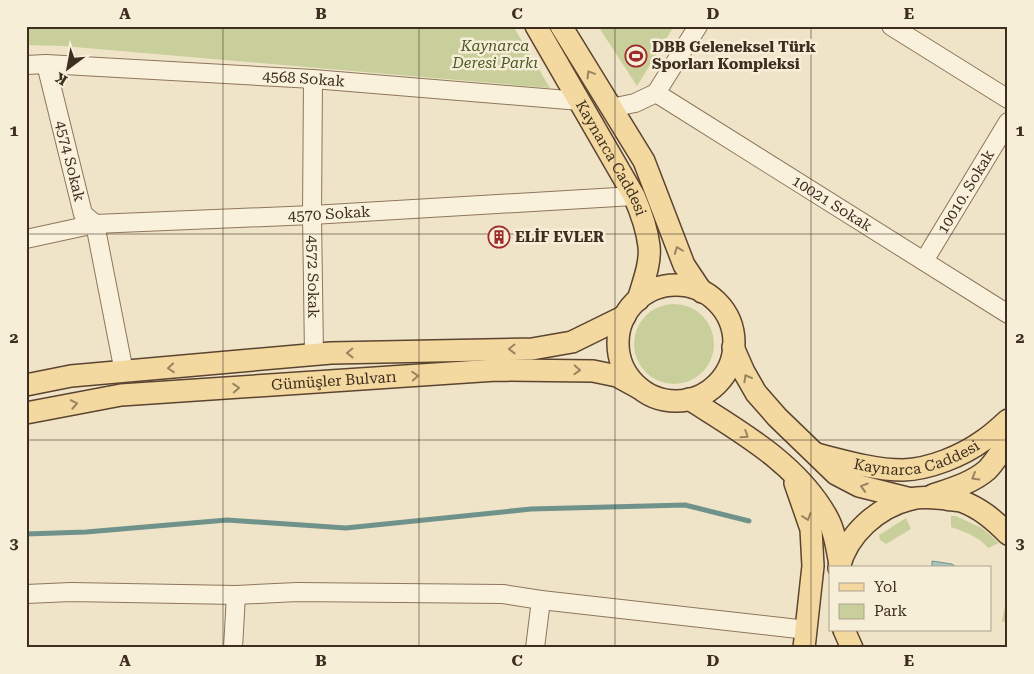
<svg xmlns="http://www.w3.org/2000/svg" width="1034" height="674" font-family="'Roboto Serif',serif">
  <rect width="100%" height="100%" fill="#f0e4c8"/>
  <g fill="#c9cf9b">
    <path d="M 26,26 L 513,26 L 550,88 L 63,46 L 26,45 Z"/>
    <path d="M 598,26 L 674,26 L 637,86 Z"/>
    <circle cx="674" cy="344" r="40"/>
    <path d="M 951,516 L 956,516 L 982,528 L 999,543 L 988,548 C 978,536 965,532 951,527 Z"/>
    <path d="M 906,518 L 911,529 L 886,544 L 880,540 L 879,535 Z"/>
    <path d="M 1008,582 L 1008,624 L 1002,621 L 1007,595 L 1006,583 Z"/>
  </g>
  <path fill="#a9c4bc" stroke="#6f938a" d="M 932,561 L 952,564 L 957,568 L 932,568 Z"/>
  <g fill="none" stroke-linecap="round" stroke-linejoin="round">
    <path stroke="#6f938a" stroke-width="5" d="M 26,534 L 86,532 L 227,520 L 346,528 L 531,509 L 685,505 L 749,521"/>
    <g stroke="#8d765c" stroke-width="20">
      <g id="minor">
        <path d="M 891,26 L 1008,99"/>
        <path id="s1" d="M 46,64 L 83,214 L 95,224 L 124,372"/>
        <path id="s2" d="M 26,65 L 46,64 L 313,79 L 580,101"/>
        <path id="s3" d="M 313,79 L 312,215 L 314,355"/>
        <path id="s4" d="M 656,93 L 1008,314"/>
        <path d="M 611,108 L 635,103 L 656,93 L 698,26"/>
        <path id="s5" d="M 26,239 L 95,224 L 312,215 L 634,196"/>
        <path id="s6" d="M 924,261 L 1008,122"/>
        <path d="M 26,594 L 71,592 L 236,595 L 297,592 L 503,594 L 541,600 L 807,630"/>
        <path d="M 233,648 L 236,595"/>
        <path d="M 535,648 L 541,600"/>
      </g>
    </g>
    <g stroke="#5b4430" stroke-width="24">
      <g id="major">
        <path id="s7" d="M 536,26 L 634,196 C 641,212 647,229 649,246 C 651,263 643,283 638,300"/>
        <path d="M 561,26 L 644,161 L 684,265 L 702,292"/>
        <circle cx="676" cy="343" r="58"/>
        <path d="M 733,347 L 744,372 L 756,393 L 777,417 L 836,474 L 859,486 L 911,499"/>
        <path d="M 26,385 L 71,376 L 331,353 L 532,349 L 572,342 L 625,316"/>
        <path d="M 689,399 C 739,431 797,463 827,517 C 835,531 837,549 840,565"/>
        <path id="s8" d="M 26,413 L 121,395 L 496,370 L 593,371 L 617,376 L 639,388"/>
        <path id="s9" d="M 816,454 C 844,461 874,470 903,470 C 930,469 962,456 984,440 C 993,434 1000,427 1008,420"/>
        <path d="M 795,483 L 811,529 L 813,566 L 804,648"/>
        <path d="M 933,495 C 951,489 972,483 987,470 C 995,462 1001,451 1008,442"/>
        <path d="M 839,568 C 847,534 878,507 911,499 C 923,496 934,498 946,499 C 950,500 956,500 961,501 C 980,508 993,519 1008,534"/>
        <path d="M 844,630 L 852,648"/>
      </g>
    </g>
    <use href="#minor" stroke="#faf1dc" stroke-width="18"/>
    <use href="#major" stroke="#f3d9a0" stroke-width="21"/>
  </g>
  <defs><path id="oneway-chevron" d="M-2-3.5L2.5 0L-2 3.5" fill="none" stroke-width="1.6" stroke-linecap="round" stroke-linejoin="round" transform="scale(1.25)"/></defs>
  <g stroke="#988460">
    <use href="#oneway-chevron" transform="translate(590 74) rotate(-121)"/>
    <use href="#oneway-chevron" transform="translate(678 250) rotate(-111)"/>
    <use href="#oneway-chevron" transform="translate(512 349) rotate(179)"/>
    <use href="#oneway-chevron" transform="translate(350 353) rotate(179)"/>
    <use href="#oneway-chevron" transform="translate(171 368) rotate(175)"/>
    <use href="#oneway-chevron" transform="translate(577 370) rotate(3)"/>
    <use href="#oneway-chevron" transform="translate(415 376) rotate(-4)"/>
    <use href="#oneway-chevron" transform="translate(747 378) rotate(-119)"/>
    <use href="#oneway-chevron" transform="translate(236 388) rotate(-4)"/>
    <use href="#oneway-chevron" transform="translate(74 404) rotate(-11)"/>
    <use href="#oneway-chevron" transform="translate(745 435) rotate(33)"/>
    <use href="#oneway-chevron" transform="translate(975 477) rotate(150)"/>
    <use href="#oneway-chevron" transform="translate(864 487) rotate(-163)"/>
    <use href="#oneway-chevron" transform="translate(807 517) rotate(71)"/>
  </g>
  <path fill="none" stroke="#3d2e20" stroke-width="1" stroke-opacity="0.55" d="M 223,26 L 223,648M 419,26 L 419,648M 615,26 L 615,648M 811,26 L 811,648M 26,234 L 1008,234M 26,440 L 1008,440"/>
  <defs>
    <g id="stadium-ring" transform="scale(1.125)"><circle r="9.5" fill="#f7eed8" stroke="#9e2a2b" stroke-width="1.5"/><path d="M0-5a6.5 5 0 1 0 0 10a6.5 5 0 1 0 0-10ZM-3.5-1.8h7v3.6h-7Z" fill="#9e2a2b"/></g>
    <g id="building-ring" transform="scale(1.125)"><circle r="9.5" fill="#f7eed8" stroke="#9e2a2b" stroke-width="1.5"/><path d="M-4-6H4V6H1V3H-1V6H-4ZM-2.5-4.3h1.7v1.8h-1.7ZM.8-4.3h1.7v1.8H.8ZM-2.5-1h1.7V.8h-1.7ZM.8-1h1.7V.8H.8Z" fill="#9e2a2b"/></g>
  </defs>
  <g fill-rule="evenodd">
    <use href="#stadium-ring" x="636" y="56"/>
    <use href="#building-ring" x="499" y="237"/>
  </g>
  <g text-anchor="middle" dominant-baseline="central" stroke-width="5" stroke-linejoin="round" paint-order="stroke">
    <g font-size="15" font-style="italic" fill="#4d5a26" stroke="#f7eed8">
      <text x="495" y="46">Kaynarca<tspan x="495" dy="17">Deresi Parkı</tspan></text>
    </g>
    <g font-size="15" font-weight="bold" fill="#3d2e20" stroke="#f7eed8" text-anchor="start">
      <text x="652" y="47">DBB Geleneksel Türk<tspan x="652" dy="17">Sporları Kompleksi</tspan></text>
      <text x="515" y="237">ELİF EVLER</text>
    </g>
    <g font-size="15" fill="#3d2e20" stroke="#f7eed8">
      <text stroke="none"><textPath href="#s2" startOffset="278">4568 Sokak</textPath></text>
      <text stroke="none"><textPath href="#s7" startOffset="152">Kaynarca Caddesi</textPath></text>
      <text stroke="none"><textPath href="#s1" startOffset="100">4574 Sokak</textPath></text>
      <text stroke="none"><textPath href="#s6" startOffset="81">10010. Sokak</textPath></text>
      <text stroke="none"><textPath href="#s4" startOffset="208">10021 Sokak</textPath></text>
      <text stroke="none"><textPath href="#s5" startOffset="305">4570 Sokak</textPath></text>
      <text stroke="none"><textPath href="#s3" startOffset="198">4572 Sokak</textPath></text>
      <text stroke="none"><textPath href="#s8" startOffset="310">Gümüşler Bulvarı</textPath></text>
      <text stroke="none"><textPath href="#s9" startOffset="104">Kaynarca Caddesi</textPath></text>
    </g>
  </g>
  <rect width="1034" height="674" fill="none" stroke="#f7eed8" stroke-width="55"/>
  <rect x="829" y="566" width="162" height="65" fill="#f7eed8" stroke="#ada18e"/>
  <rect x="839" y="583" width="25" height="8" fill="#f3d9a0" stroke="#ada18e"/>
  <text x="874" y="592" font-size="15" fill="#3d2e20">Yol</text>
  <rect x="839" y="604" width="25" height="15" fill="#c9cf9b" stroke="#ada18e"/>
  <text x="874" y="616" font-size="15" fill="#3d2e20">Park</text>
  <g transform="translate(68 68) rotate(212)" stroke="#f7eed8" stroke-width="4" paint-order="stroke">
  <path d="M0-4L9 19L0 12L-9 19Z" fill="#3d2e20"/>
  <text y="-8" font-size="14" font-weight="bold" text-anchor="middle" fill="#3d2e20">K</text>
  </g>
  <rect x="28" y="28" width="978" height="618" fill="none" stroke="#3d2e20" stroke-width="2"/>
  <g font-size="16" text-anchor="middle" font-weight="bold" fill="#3d2e20">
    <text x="125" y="19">A</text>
    <text x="321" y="19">B</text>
    <text x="517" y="19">C</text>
    <text x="713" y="19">D</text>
    <text x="909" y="19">E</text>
    <text x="14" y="136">1</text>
    <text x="1020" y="136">1</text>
    <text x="14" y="343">2</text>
    <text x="1020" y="343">2</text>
    <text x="14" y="549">3</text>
    <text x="1020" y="549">3</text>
    <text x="125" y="666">A</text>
    <text x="321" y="666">B</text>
    <text x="517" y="666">C</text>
    <text x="713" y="666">D</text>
    <text x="909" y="666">E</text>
  </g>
</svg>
